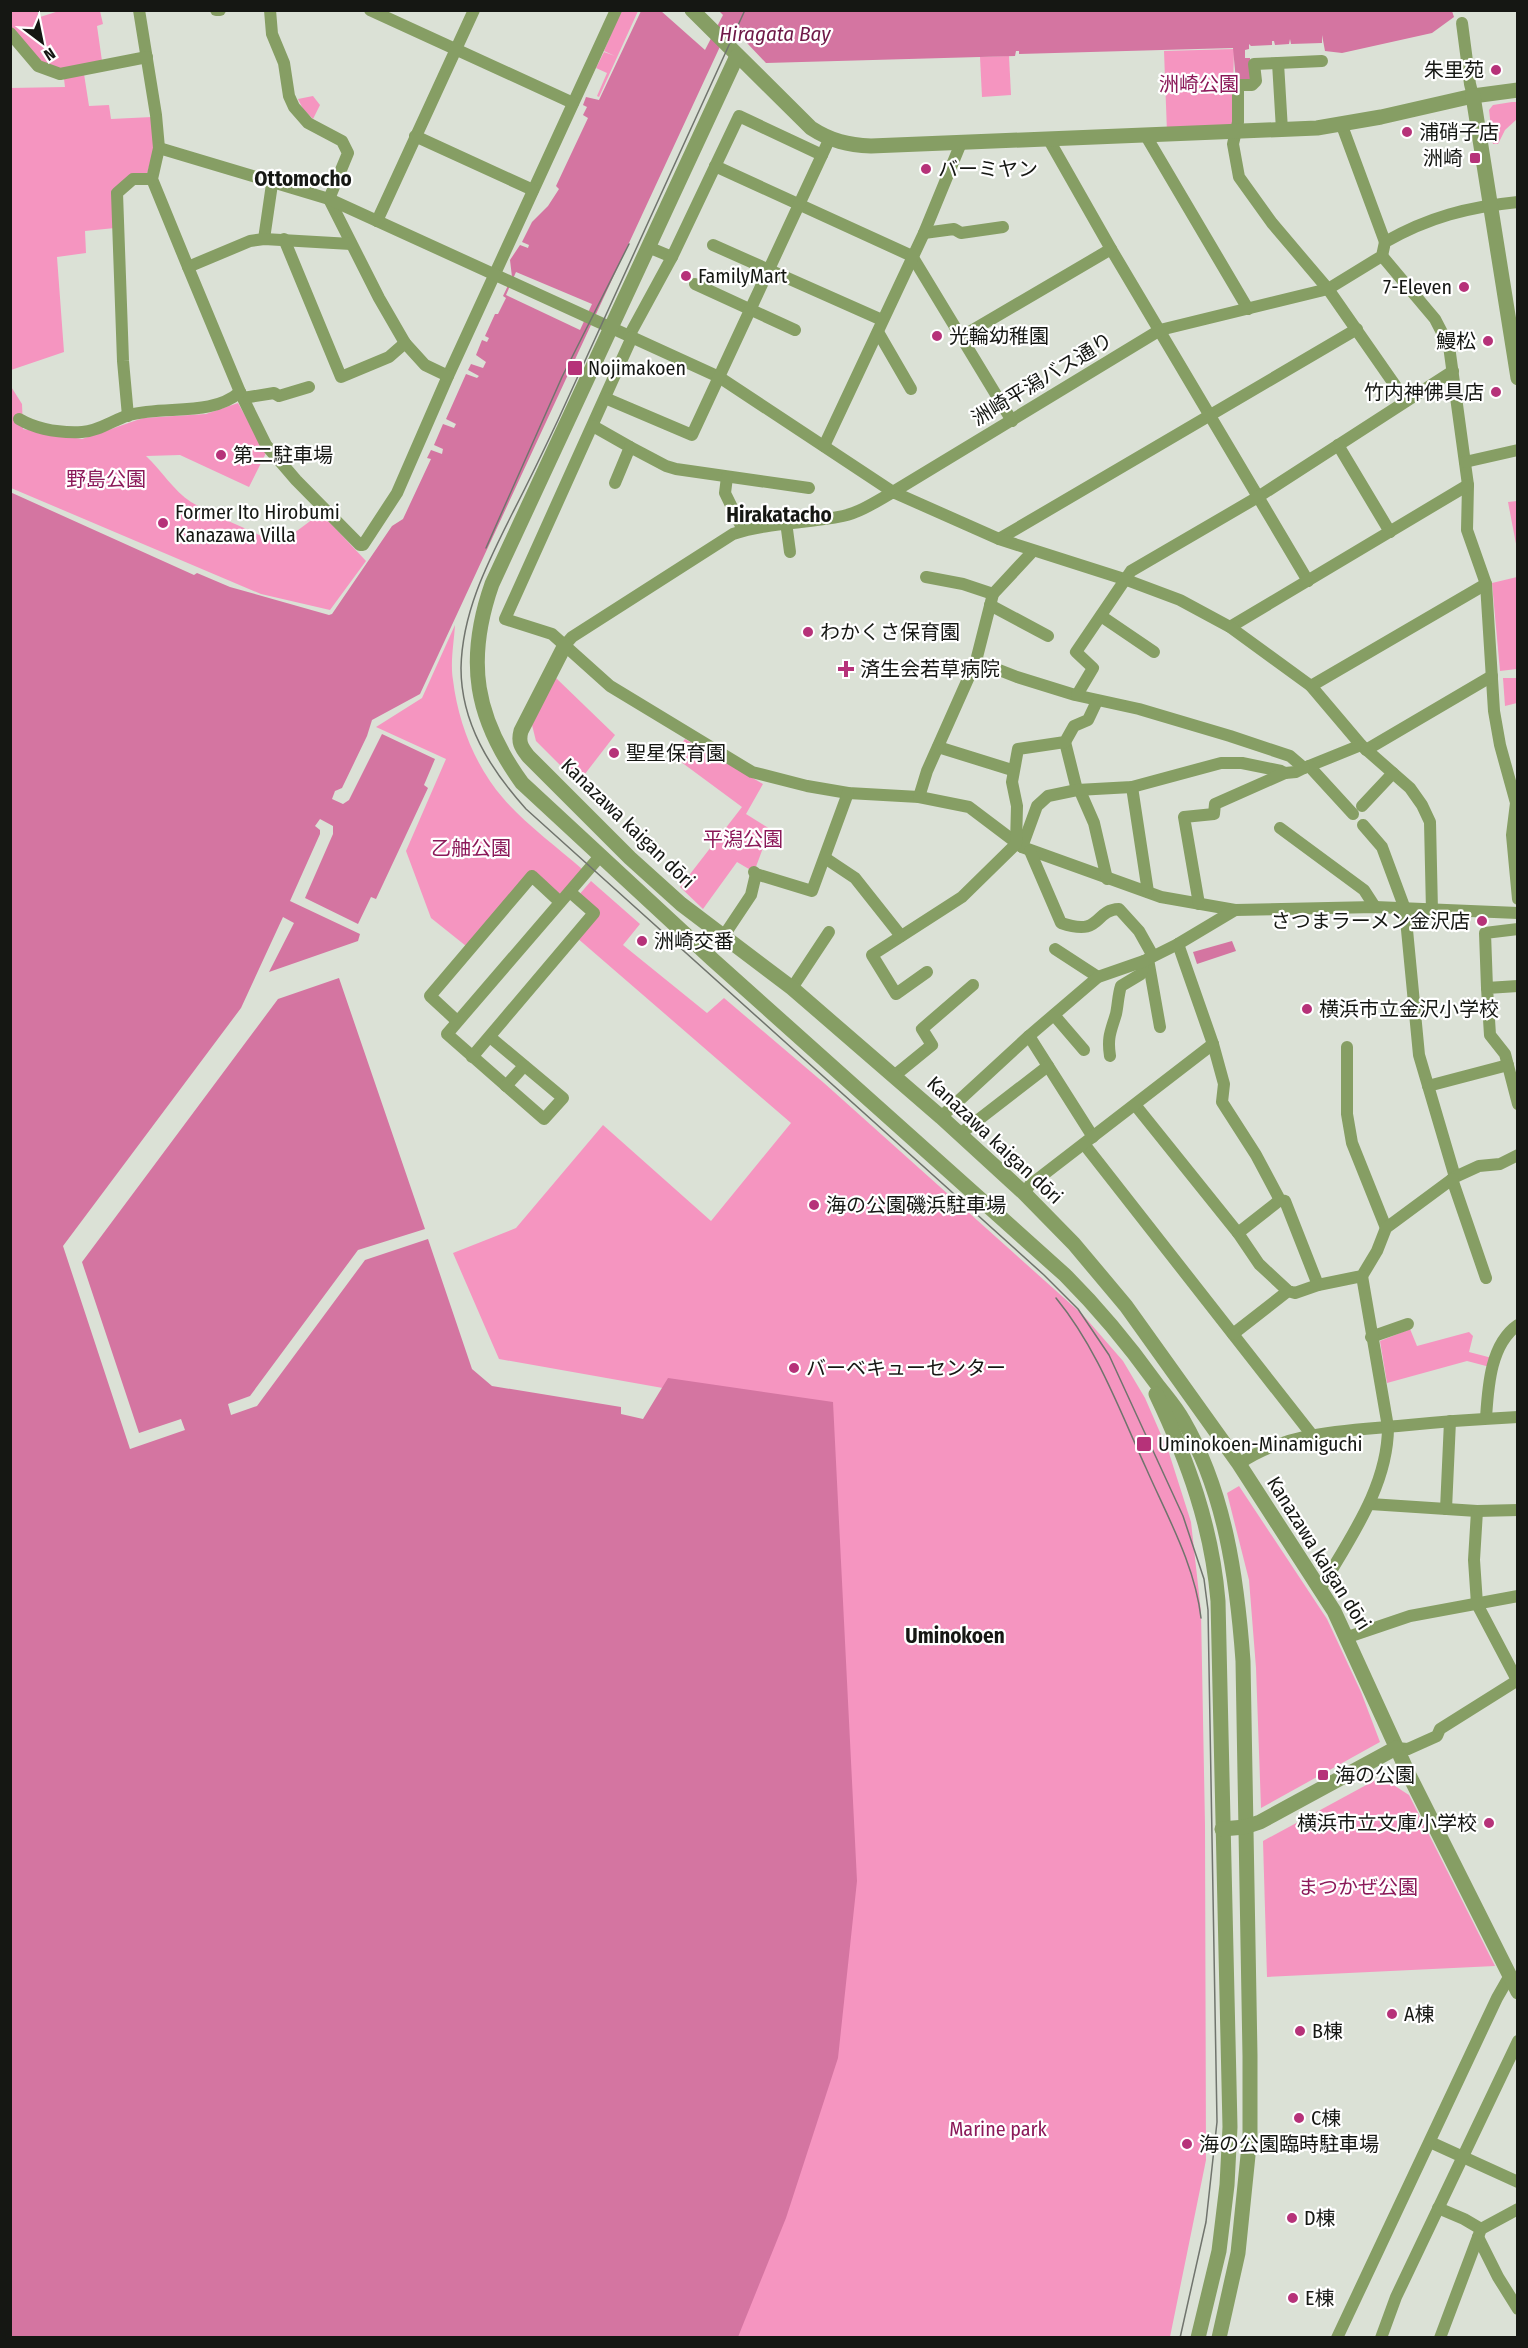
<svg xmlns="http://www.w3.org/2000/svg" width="1528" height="2348" font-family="'Fira Sans Condensed','Noto Sans JP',sans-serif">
  <rect width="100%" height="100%" fill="#dbe1d6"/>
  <g fill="#f595c0">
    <path d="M 10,11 L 37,11 L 40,17 L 59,11 L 100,11 L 103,24 L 97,26 L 102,61 L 66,71 L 42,64 L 26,48 L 11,26 Z"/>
    <path d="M 621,11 L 638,11 L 599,97 L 597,96 L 607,73 L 596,68 L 604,52 L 615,56 L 604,51 Z"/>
    <path d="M 1234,49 L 1232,130 L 1167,132 L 1164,51 Z"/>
    <path d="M 1009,56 L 1011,95 L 982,97 L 980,57 Z"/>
    <path d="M 84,74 L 89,106 L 109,105 L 111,119 L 152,117 L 154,148 L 147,174 L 113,194 L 115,228 L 85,231 L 86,253 L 57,257 L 64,352 L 11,370 L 10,88 L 65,87 L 64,79 Z"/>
    <path d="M 313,96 L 320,105 L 313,119 L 303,109 L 298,99 Z"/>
    <path d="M 1512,102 L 1517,102 L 1517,119 L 1505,130 L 1498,144 L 1493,144 L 1489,110 L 1493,105 Z"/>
    <path d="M 10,385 L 22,404 L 23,429 L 82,439 L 143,418 L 206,414 L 238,403 L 266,453 L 249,487 L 180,455 L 146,456 C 161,470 174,491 191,502 C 219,519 251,529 278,545 L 321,513 L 366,561 L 330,610 L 261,594 L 11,488 Z"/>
    <path d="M 1517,501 L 1518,501 L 1517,549 L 1508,502 Z"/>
    <path d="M 1517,577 L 1517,669 L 1500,671 L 1492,583 Z"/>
    <path d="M 455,625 C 454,642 450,663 453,680 C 458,722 475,766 503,798 C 523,822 557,847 582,869 L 560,894 L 530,871 L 466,946 L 431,918 L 406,851 L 446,759 L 376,727 L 422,698 Z"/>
    <path d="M 556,678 L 615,735 L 578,783 L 536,741 L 532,725 Z"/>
    <path d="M 1503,678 L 1517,678 L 1517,703 L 1505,706 Z"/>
    <path d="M 685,739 L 763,784 L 746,814 L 770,829 L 754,872 L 737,862 L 703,909 L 680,887 L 742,807 L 673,756 Z"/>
    <path d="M 591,881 L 640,924 L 623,945 L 707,1013 L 724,998 L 824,1083 L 1083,1315 L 1123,1361 L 1145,1398 L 1169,1453 L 1191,1522 L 1201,1612 L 1205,1825 L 1206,2160 L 1170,2337 L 719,2337 L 821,1416 L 499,1359 L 453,1253 L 516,1228 L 603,1125 L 711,1221 L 791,1123 L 576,937 L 597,913 L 578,896 Z"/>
    <path d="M 1410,1329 L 1417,1346 L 1469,1332 L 1473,1336 L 1469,1352 L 1492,1358 L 1490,1367 L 1467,1361 L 1387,1383 L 1380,1341 Z"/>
    <path d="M 1239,1486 L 1327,1619 L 1361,1692 L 1380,1742 L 1261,1808 L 1256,1668 L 1249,1580 L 1227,1493 Z"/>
    <path d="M 1381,1777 L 1409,1795 L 1495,1966 L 1267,1977 L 1263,1841 Z"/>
  </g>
  <g fill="#d475a1">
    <path d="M 641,11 L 1452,11 L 1454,17 L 1432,33 L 1342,53 L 1325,51 L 1322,35 L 1322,43 L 1291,44 L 1290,39 L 1289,44 L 1275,45 L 1274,41 L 1272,41 L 1272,45 L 1251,46 L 1249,44 L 1249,49 L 1245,50 L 1245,58 L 1250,58 L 1252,80 L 1236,81 L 1233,48 L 1019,54 L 1019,51 L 1016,51 L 1015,56 L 766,63 L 730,25 L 420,694 L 372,720 L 367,736 L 342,788 L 335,791 L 332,799 L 343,804 L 349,800 L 382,734 L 435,759 L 424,785 L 428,788 L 376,899 L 371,897 L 358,924 L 305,898 L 333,834 L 333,826 L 320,819 L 315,826 L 320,830 L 320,834 L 290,901 L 360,934 L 358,941 L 269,972 L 294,923 L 283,917 L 241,1008 L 63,1246 L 130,1449 L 185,1430 L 181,1419 L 139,1433 L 82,1262 L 278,999 L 339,978 L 425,1229 L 358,1250 L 250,1396 L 228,1404 L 231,1415 L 257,1406 L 365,1260 L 428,1239 L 472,1369 L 492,1386 L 621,1407 L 621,1414 L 643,1419 L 668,1378 L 833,1402 L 857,1881 L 838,2058 L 786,2218 L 738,2337 L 11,2337 L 10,492 L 194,575 L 197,573 L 230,587 L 329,615 L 332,614 L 392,526 L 403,519 L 431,459 L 427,458 L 431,450 L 442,454 L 443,449 L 434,445 L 443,424 L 454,428 L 456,424 L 446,419 L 466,374 L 477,378 L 479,376 L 468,370 L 471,364 L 483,368 L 486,362 L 476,355 L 482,340 L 487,342 L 489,338 L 485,336 L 495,314 L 498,314 L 506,298 L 503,296 L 512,277 L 510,260 L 520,245 L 528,248 L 529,245 L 522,242 L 532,222 L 548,206 L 559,189 L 556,186 L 588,118 L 583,115 L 587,107 L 583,105 L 586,97 L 599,100 Z"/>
    <path d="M 1232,941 L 1236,951 L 1197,964 L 1193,952 Z"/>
  </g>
  <g fill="#dbe1d6">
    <path d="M 661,11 L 719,11 L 723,15 L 705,50 Z"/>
    <path d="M 516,272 L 592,304 L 580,330 L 506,295 Z"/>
  </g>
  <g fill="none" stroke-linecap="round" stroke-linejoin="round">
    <g stroke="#869e64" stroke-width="12">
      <path d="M 139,10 L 156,115 L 159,148 L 152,179 L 188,267 L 240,392 L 266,445 L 296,480 L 360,545 L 363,545 L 397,493 L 448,376 L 616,10"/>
      <path d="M 216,10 L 220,10"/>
      <path d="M 270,10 L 272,34 L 284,63 L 289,96 L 294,107 L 308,123 L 342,141 L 348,153 L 329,199 L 379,298 L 405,343 L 425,365 L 448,376"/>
      <path d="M 370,10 L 573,103"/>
      <path d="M 1462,23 L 1470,84 L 1473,96"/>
      <path d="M 10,33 L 38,66 L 60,74 L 147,57"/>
      <path d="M 1278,63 L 1322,61"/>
      <path d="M 1341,123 L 1385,242"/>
      <path d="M 1282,130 L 1278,63 L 1254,64 L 1256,81 L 1252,85 L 1238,85 L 1238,122 L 1233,144 L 1239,177 L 1272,223 L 1328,289 L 1406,401"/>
      <path d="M 415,136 L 533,190"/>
      <path d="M 1146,136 L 1248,309"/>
      <path d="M 1049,140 L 1111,249 L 1308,581"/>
      <path d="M 159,148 L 329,199 L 719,377 L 893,492 L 1160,330 L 1328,289 L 1382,256 L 1385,242 C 1429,217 1468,207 1518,202"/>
      <path d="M 715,166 L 912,256 L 1012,421"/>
      <path d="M 377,221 L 474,10"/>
      <path d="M 924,233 L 954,229 L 961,233 L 1003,227"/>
      <path d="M 264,239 L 272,184"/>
      <path d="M 284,239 L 341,377 L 389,357 L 405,343"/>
      <path d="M 713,245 L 882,320"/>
      <path d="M 648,247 L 672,257"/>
      <path d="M 1382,256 L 1435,319 L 1449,346 L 1468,485 L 1467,530 L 1486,584 L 1494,711 L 1500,745 L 1516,803 L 1512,835 L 1518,899"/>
      <path d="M 188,267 L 250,241 L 264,239 L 351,244"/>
      <path d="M 695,284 L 795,330"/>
      <path d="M 878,332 L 911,389"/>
      <path d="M 629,336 L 672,257 L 739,116 L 822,155"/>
      <path d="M 632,337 L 505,619 L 552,634 L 610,686 L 752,772 L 807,786 L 848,793 L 919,797 L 969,807 L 1022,847 L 1161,897 L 1235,910 L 1375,907 L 1518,913"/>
      <path d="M 961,337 L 1111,249"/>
      <path d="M 243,398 L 274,393 L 279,396 L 309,387"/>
      <path d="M 605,398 L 692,435 L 829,140"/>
      <path d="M 128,416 L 123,361 L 117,193 L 133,179 L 152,179"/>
      <path d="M 19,419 C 38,430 60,433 82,432 C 99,431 113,420 129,415 C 166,405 211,417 240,392"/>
      <path d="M 593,426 L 630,447 L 615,483"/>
      <path d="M 1338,445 L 1390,532"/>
      <path d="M 824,446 L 924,233 L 961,143"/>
      <path d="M 630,447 L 666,466 L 676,469 L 809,488"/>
      <path d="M 1465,462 L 1518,450"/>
      <path d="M 727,477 L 725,493 L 743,530"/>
      <path d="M 786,522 L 790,552"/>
      <path d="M 999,539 L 1357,329"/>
      <path d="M 926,577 L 963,584 L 993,594"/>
      <path d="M 990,605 L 1048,636"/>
      <path d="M 1101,616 L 1154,652"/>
      <path d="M 1230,627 L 1468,485"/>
      <path d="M 565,645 L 572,637 L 733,534 C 769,522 806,524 843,516 C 861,512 877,501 893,492 L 999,539 L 1124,579 L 1180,600 L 1230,627 L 1311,686 L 1361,745 L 1410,788 L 1422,805 L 1430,822 L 1432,911"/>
      <path d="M 976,661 L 1017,677 L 1075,695 L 1139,709 L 1230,736 L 1290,756 L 1304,768 L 1361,745"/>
      <path d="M 1311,686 L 1486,584"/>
      <path d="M 1077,695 L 1093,668 L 1076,652 L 1131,571 L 1258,497 L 1453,371"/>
      <path d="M 1065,742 L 1077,790"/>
      <path d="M 938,747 L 1012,770"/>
      <path d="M 1366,750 L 1492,676"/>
      <path d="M 1309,766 L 1353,814"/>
      <path d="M 1132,787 L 1148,892"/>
      <path d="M 1080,791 L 1094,823 L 1107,879"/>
      <path d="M 919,797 L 927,771 L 976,661 L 993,594 L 1033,551"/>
      <path d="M 1362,806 L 1393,773"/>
      <path d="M 1363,825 L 1382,847 L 1405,909 L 1419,1055 L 1455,1177"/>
      <path d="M 1280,828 L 1364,890 L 1375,907"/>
      <path d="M 1022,847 L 1037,806 L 1048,796 L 1077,790 L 1132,787 L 1221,763 L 1242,763 L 1281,771 L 1285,773"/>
      <path d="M 1030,851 L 1061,923 C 1103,937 1093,910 1119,909 L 1139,931 L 1153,956"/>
      <path d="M 825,858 L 855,878 L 901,936"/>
      <path d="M 754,872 L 756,874 L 812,891 L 848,793"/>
      <path d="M 1199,904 L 1184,817 L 1214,814 L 1215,804 L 1285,773 L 1296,772 L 1304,768"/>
      <path d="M 723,937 L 751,895 L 756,874"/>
      <path d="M 1178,944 L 1213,1044 L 1224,1084 L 1222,1102 L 1256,1155 L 1280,1200 L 1285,1201 L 1318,1285"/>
      <path d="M 1055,949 L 1098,977"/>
      <path d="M 1148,959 L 1160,1027"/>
      <path d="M 927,972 L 896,994 L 872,955 L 962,897 L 1016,844 L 1017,806 L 1012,782 L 1018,749 L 1065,742 L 1074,726 L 1088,720 L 1097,701"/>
      <path d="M 1518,986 L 1487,988 L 1490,1035 L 1505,1054 L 1518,1104"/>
      <path d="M 792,988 L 829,932"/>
      <path d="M 1487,988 L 1485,933 L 1518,929"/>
      <path d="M 1054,1015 L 1084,1050"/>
      <path d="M 457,1021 L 430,996 L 532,876 L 560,902"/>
      <path d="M 1029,1036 L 1093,1137"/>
      <path d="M 490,1037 L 563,1098 L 544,1119 L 447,1034 L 601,855"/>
      <path d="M 1347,1047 L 1347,1114 L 1352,1143 L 1386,1228"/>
      <path d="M 1110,1056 C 1107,1037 1111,1031 1116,1014 C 1118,1005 1118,995 1121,986 L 1141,974 L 1144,961"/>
      <path d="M 472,1057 L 594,913 L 570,892"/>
      <path d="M 894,1076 L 932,1045 L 922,1029 L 973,985"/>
      <path d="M 506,1086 L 524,1066"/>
      <path d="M 1428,1086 L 1508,1065"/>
      <path d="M 1136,1106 L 1238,1233 L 1259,1264 L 1288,1291 L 1295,1293 L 1318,1285 L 1362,1276 L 1377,1251 L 1386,1228 L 1455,1177 L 1479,1166 L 1500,1164 L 1518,1155"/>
      <path d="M 941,1117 L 1029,1036 L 1098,977 L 1144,961 L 1178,944 L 1235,910"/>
      <path d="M 960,1134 L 1048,1066"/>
      <path d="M 1084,1144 L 1312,1435"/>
      <path d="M 1452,1179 L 1486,1278"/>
      <path d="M 1024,1193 L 1030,1185 L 1213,1044"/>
      <path d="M 1238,1233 L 1280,1200"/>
      <path d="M 1233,1334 L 1288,1291"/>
      <path d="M 1371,1337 L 1408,1324"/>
      <path d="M 1486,1418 C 1488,1388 1490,1344 1518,1325"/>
      <path d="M 1239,1464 C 1285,1432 1343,1431 1398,1426 C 1438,1422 1477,1419 1518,1417"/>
      <path d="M 1370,1504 L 1477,1511 L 1518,1510"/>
      <path d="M 1446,1509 L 1450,1421"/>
      <path d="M 1477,1511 L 1474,1560 L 1477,1604 L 1517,1680"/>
      <path d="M 1321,1588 C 1350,1538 1388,1486 1388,1427 L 1362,1276"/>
      <path d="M 1348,1637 L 1410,1616 L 1518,1596"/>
      <path d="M 1396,1748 L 1408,1749 L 1437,1736 L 1440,1729 L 1518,1680"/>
      <path d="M 1430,2142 L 1518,2182"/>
      <path d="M 1438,2208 L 1464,2219 L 1481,2229"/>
      <path d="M 1478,2237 L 1498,2277 L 1518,2309"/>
      <path d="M 1337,2338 L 1497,1998 L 1509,1977"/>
      <path d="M 1381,2338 L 1396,2297 L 1518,2041"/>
      <path d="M 1440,2338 L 1481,2229 L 1518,2209"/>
    </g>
    <g stroke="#869e64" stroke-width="15">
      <path d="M 692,10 L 811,128 C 831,141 848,145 871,146 L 1317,128 L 1381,117 L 1473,96 L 1518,90"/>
      <path d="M 737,56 L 492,584 C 465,661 475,718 522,783 L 712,959 L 1065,1275 C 1099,1309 1128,1344 1156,1383 C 1165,1395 1176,1407 1183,1420 C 1225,1492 1237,1578 1243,1661 L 1250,2056 L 1250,2136 L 1238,2253 L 1219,2338"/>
      <path d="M 1473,96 L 1518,378"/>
      <path d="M 565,645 L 521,731 C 518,742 521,747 528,756 L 630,858 L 681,904 L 792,988 L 941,1117 L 1024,1193 L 1074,1244 L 1126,1306 L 1239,1464 L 1334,1611 L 1409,1775 L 1518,1992"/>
      <path d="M 1156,1394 C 1188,1461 1212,1527 1218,1601 L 1230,2127 L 1227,2185 L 1219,2251 L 1198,2338"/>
      <path d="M 1222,1829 L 1245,1827 L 1260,1822 L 1396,1748"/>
    </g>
    <g stroke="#70746d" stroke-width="1.5">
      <path d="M 745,10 C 682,147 621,284 558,420 C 543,452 528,483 512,514 C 488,562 462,612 461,668 C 461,723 490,769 526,809 L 1044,1275 L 1078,1309 L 1109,1355 L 1183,1516 L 1204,1579 L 1208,1610 L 1217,2122 L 1206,2222 L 1180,2338"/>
      <path d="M 486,548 L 562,377 L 629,244"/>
      <path d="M 1056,1298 C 1097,1348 1119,1409 1146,1468 C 1167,1516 1195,1565 1201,1618"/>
    </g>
  </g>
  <g fill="#b63279" stroke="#fff" stroke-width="2">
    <circle cx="1496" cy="70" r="6"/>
    <circle cx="1407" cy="132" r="6"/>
    <rect x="1469" y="152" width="12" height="12" rx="3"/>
    <circle cx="926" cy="169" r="6"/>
    <circle cx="686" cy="276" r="6"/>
    <circle cx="1464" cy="287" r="6"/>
    <circle cx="937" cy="336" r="6"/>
    <circle cx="1488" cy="341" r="6"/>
    <rect x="567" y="360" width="16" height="16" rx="3"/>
    <circle cx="1496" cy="392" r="6"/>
    <circle cx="221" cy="455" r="6"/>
    <circle cx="163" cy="523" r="6"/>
    <circle cx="808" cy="632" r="6"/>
    <path d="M843 660h6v6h6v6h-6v6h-6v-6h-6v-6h6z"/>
    <circle cx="614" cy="753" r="6"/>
    <circle cx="1482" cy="921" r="6"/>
    <circle cx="642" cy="941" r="6"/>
    <circle cx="1307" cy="1009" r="6"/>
    <circle cx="814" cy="1205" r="6"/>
    <circle cx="794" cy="1368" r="6"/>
    <rect x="1136" y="1436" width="16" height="16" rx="3"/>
    <rect x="1317" y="1769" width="12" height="12" rx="3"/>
    <circle cx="1489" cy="1823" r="6"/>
    <circle cx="1392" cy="2014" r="6"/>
    <circle cx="1300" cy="2031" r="6"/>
    <circle cx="1299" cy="2118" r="6"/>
    <circle cx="1187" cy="2144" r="6"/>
    <circle cx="1292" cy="2218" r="6"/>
    <circle cx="1293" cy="2298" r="6"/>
  </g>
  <g text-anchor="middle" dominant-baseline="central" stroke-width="4.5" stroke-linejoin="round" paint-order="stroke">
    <g font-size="20" fill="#151713" stroke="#fff" text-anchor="start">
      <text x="1484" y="70" text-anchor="end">朱里苑</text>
      <text x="1419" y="132">浦硝子店</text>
      <text x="1463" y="158" text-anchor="end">洲崎</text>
      <text x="938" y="169">バーミヤン</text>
      <text x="698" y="276">FamilyMart</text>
      <text x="1452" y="287" text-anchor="end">7-Eleven</text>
      <text x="949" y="336">光輪幼稚園</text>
      <text x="1476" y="341" text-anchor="end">鰻松</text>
      <text x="588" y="368">Nojimakoen</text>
      <text x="1484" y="392" text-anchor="end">竹内神佛具店</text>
      <text x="233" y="455">第二駐車場</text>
      <text x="175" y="512">Former Ito Hirobumi<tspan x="175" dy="23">Kanazawa Villa</tspan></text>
      <text x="820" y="632">わかくさ保育園</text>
      <text x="860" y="669">済生会若草病院</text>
      <text x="626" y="753">聖星保育園</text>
      <text x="1470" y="921" text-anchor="end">さつまラーメン金沢店</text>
      <text x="654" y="941">洲崎交番</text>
      <text x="1319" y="1009">横浜市立金沢小学校</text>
      <text x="826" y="1205">海の公園磯浜駐車場</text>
      <text x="806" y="1368">バーベキューセンター</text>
      <text x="1158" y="1444">Uminokoen-Minamiguchi</text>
      <text x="1335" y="1775">海の公園</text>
      <text x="1477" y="1823" text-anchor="end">横浜市立文庫小学校</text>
      <text x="1404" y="2014">A棟</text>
      <text x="1312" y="2031">B棟</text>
      <text x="1311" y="2118">C棟</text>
      <text x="1199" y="2144">海の公園臨時駐車場</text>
      <text x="1304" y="2218">D棟</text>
      <text x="1305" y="2298">E棟</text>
    </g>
    <g font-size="20" fill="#8b1959" stroke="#fff">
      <text x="1199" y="84">洲崎公園</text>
      <text x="106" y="479">野島公園</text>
      <text x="743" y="839">平潟公園</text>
      <text x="471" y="848">乙舳公園</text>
      <text x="1358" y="1887">まつかぜ公園</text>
      <text x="998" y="2129">Marine park</text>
    </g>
    <g font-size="20" fill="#151713" stroke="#fff">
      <text transform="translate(1042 379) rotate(-31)">洲崎平潟バス通り</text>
      <text transform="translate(628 823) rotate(44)">Kanazawa kaigan dōri</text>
      <text transform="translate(995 1140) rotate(43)">Kanazawa kaigan dōri</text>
      <text transform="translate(1319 1553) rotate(58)">Kanazawa kaigan dōri</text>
    </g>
    <g font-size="21" font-style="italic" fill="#6f1948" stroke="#fff">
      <text x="775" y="34">Hiragata Bay</text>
    </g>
    <g font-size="21" font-weight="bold" fill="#151713" stroke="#fff">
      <text x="303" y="179">Ottomocho</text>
      <text x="779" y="515">Hirakatacho</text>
      <text x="955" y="1636">Uminokoen</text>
    </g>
  </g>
  <rect width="1528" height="2348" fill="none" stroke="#151713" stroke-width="24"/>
  <g transform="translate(42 42) rotate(148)" stroke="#ffffff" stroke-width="4.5" paint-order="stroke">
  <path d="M0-4.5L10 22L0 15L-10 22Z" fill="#151713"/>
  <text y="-9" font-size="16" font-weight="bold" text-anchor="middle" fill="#151713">N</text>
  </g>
</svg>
